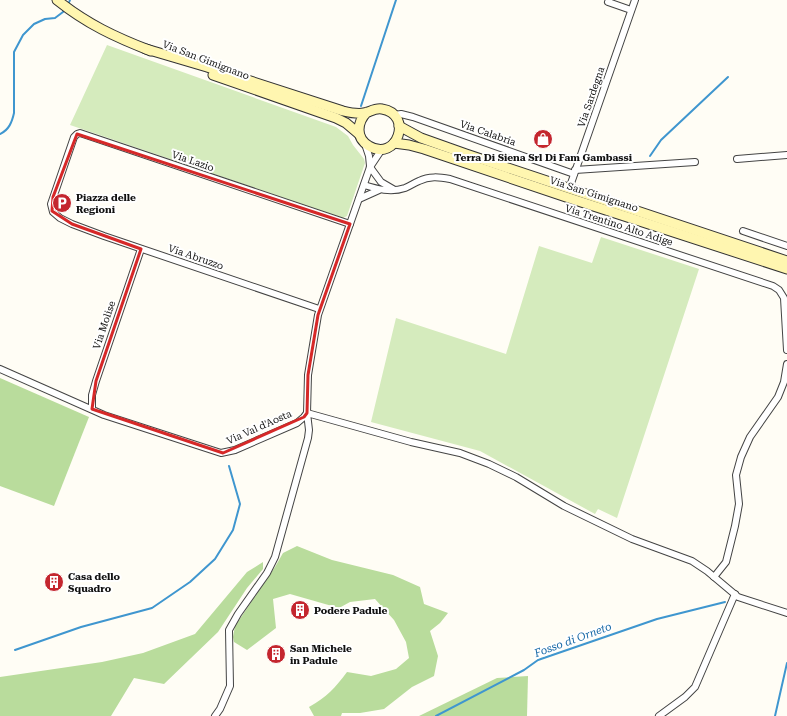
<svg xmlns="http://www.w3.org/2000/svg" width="787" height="716" font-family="'Roboto Serif',serif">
  <rect width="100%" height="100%" fill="#fffdf5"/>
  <g fill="#d5ebbd">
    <path d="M 107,45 L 336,127 L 348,136 L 353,145 L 364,159 L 365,163 L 347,216 L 343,218 L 70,125 Z"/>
    <path d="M 601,237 L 699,269 L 617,518 L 598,509 L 595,514 L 480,451 L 371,422 L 396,318 L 506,354 L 539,246 L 592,263 Z"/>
  </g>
  <g fill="#b9dc9c">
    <path d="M 0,378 L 89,417 L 54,506 L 0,486 Z"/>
    <path d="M 297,546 L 332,560 L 393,575 L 420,587 L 424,604 L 448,613 L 440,623 L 430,631 L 438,656 L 434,676 L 412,687 L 384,709 L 360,713 L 342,713 L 341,716 L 314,716 L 309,707 C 327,697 335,688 347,672 L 371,676 L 396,669 L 409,658 L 406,642 L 394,620 L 375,599 L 350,602 L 339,608 L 290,594 L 273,599 L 276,628 L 247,650 L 234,642 L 233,637 L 235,626 L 275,567 L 283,553 Z"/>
    <path d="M 263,562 L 263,569 L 247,588 L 218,632 L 164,684 L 134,678 L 111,716 L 0,716 L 0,677 L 102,662 L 143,653 L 195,634 L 247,572 Z"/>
    <path d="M 528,676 L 527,716 L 419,716 L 497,678 Z"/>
  </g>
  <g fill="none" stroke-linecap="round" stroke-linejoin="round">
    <g stroke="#3f96cf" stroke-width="2">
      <path d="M 68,5 L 70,0"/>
      <path d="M 361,106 L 396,0"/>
      <path d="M 0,134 C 9,130 12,122 14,113 L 14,52 L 23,35 L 34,24 L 45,19 L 55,18 L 63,12 L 65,8"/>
      <path d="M 650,156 L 661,140 L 728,77"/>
      <path d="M 15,650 L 81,627 L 152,608 L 190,582 L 215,559 L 233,530 L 240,504 L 229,466"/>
      <path d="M 436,716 L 524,670 L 538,660 L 657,619 L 725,602"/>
      <path d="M 775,716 L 787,663"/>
    </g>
    <g stroke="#444" stroke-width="8">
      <g id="minor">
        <path d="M 609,0 L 608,2 L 631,10"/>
        <path d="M 394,115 L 401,114 L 413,117 L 574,174"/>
        <path d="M 365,144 L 369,156 L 370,166"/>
        <path d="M 737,159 L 787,155"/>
        <path d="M 370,167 L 381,182 L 393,189"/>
        <path d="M 575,170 L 695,162"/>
        <path d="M 364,185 C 377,189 391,193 405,188 C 410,186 414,183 419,181 C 429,176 439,177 450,179 L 773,286 L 779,290 L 784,298 L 787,350"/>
        <path d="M 569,189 L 635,0"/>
        <path d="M 359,199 L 379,190"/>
        <path d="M 743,231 L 787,246"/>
        <path d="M 319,309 L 104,236 L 72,224 L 60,218 L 53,212 L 51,204 L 74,137 L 77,134 L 80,133 L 350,224"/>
        <path d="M 0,369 L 104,415 L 221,453 L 235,450 L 297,423 L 304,417 L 307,413 L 308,375 L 318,315 L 370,167 L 382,149"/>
        <path d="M 92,409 L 92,395 L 96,381 L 141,249"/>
        <path d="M 714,577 L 726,562 L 735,526 L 739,504 L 736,475 L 741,457 L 750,437 L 778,397 L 784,382 L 787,364"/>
        <path d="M 215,716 L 220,709 L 230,686 L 229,630 L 238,614 L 267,573 L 275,557 L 308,438 L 309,430 L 307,413 L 411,442 L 460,453 L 489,464 L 516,477 L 564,506 L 632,539 L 692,561 L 707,571 L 738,597 L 787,613"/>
        <path d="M 659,716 L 685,697 L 695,687 L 735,594"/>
      </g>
    </g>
    <g stroke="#333" stroke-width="11">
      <g id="secondary">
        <path d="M 57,0 C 87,24 115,37 151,51"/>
        <path d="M 146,49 L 207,67 L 343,111 C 351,113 360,115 368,112 C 373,110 377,108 382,109 C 414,114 397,163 369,146 C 355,138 357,122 367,112"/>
        <path d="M 213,75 L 336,118 L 346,123 L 359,134"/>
        <path d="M 399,126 L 421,138 L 466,154 L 787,261"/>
        <path d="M 394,143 L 409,145 L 424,149 L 572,199 L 787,269"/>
      </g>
    </g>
    <use href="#minor" stroke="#fff" stroke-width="6"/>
    <use href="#secondary" stroke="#fff6b0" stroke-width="9"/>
  </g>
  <path fill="none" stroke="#d62828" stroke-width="3" stroke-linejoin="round" d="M 77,134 L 350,224 L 318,315 L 308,375 L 307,413 L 304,417 L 223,453 L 92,409 L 96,381 L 141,249 L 72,224 L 52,211 L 53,197 Z"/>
  <defs>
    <g id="shop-disc" transform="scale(1)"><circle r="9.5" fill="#c4262e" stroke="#fff"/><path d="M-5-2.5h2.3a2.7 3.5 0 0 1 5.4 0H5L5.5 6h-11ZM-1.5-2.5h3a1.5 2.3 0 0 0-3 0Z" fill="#fff"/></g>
    <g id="parking-disc" transform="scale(1)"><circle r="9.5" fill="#c4262e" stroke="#fff"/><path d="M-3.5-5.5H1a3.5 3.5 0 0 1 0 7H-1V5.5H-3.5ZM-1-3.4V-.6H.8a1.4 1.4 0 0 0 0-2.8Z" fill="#fff"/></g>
    <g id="building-disc" transform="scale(1)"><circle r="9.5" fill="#c4262e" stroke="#fff"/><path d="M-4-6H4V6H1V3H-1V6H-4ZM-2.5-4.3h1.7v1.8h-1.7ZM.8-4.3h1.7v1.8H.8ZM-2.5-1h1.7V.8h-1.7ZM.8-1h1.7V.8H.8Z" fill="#fff"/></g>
  </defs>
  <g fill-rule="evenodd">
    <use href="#shop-disc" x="543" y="139"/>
    <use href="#parking-disc" x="62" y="203"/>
    <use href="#building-disc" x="54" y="582"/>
    <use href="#building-disc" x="300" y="610"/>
    <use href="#building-disc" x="276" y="654"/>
  </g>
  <g text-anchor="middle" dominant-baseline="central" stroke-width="4" stroke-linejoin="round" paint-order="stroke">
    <g font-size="10" fill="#111" stroke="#fff">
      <text transform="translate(206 60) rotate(21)">Via San Gimignano</text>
      <text transform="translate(591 97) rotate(-71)">Via Sardegna</text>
      <text transform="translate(488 133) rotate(19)">Via Calabria</text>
      <text transform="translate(193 161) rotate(19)">Via Lazio</text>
      <text transform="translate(594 194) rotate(18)">Via San Gimignano</text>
      <text transform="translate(619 225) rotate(18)">Via Trentino Alto Adige</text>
      <text transform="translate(196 257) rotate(19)">Via Abruzzo</text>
      <text transform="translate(104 325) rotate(-71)">Via Molise</text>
      <text transform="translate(259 427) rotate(-24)">Via Val d'Aosta</text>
    </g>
    <g font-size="10" font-weight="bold" fill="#111" stroke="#fff" text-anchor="start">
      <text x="543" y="157" text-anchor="middle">Terra Di Siena Srl Di Fam Gambassi</text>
      <text x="76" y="197">Piazza delle<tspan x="76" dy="12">Regioni</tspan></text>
      <text x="68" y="576">Casa dello<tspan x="68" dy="12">Squadro</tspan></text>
      <text x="314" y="610">Podere Padule</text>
      <text x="290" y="648">San Michele<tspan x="290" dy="12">in Padule</tspan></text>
    </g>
    <g font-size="11" font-style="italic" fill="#1768a6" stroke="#fff">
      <text transform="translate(573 640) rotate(-20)">Fosso di Orneto</text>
    </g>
  </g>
</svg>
